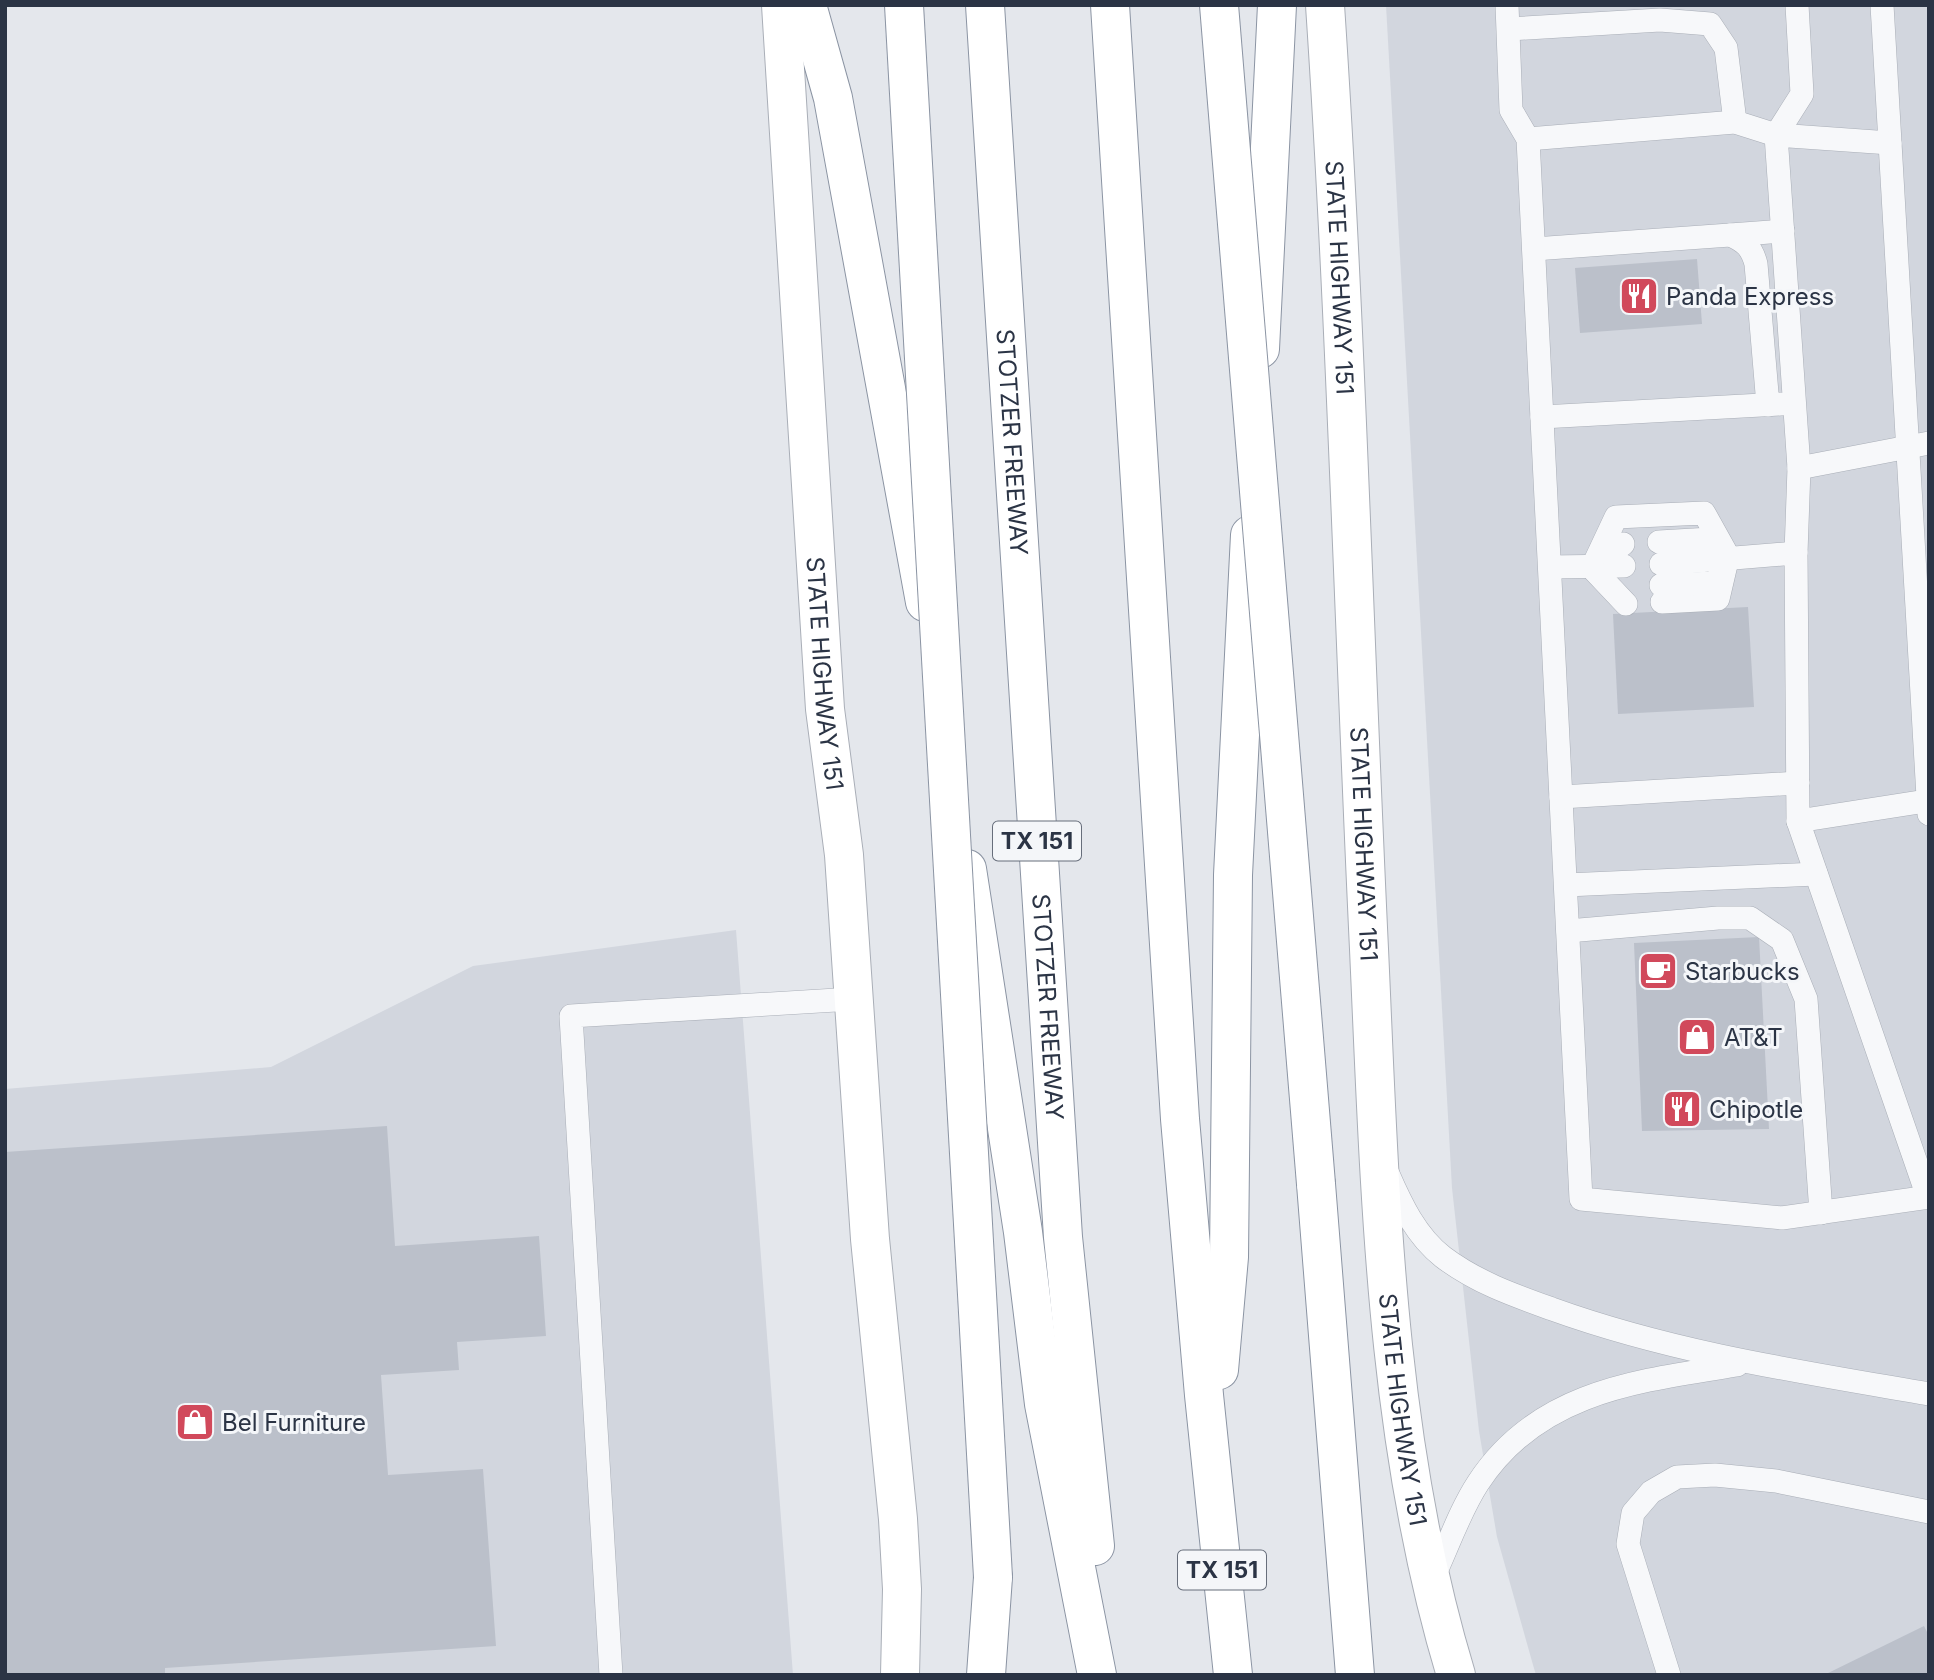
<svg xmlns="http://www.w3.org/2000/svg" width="1934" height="1680" font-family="Inter,sans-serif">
  <rect width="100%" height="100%" fill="#e4e7ec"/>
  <g fill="#d2d6de">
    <path d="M 1386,5 L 1929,5 L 1929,1675 L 1536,1675 L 1533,1665 L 1497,1537 L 1479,1431 L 1452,1188 Z"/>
    <path d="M 736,930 L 793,1675 L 5,1675 L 5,1089 L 271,1067 L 473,966 Z"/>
  </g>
  <g fill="#bbc0ca">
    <path d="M 1697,259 L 1702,324 L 1580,333 L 1575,268 Z"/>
    <path d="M 1748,607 L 1754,707 L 1618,714 L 1613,614 Z"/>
    <path d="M 1759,937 L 1769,1129 L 1642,1131 L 1634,943 Z"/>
    <path d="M 387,1126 L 395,1246 L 539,1236 L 546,1336 L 457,1342 L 459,1370 L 381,1375 L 388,1475 L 483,1469 L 496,1646 L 165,1668 L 165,1675 L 5,1675 L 5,1152 Z"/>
    <path d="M 1924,1626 L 1929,1636 L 1929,1675 L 1824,1675 Z"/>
  </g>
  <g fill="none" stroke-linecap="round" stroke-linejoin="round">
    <g stroke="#a9aeb7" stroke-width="24">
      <g id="lane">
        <path d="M 1507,5 L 1511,110 L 1528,139 L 1581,1199 L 1782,1218 L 1929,1197"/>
        <path d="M 1882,5 L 1929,814"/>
        <path d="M 1509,29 L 1660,20 L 1710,24 L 1726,48 L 1735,122"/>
        <path d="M 1528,139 L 1735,122 L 1776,135 L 1802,94 L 1797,5"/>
        <path d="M 1890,143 L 1776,135 L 1799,468 L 1796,553 L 1798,821 L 1928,1197"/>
        <path d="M 1730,235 L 1783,231"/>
        <path d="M 1534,249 L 1730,235 C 1745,241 1752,248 1756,264 L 1768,405"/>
        <path d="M 1542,417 L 1781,404"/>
        <path d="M 1799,468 L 1929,443"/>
        <path d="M 1659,542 L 1711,539 L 1726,554"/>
        <path d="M 1661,564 L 1796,553"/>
        <path d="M 1594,566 L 1623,544"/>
        <path d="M 1550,567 L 1624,566"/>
        <path d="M 1592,568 L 1616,517 L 1704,513 L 1728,556 L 1718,599 L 1662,602"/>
        <path d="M 1592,568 L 1626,604"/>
        <path d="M 1661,585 L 1716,583 L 1724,565"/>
        <path d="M 1561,797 L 1798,783"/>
        <path d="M 1798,821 L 1926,801"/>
        <path d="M 1566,885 L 1816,874"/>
        <path d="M 1568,931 L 1718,918 L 1750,918 L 1782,940 L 1806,999 L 1821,1213"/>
        <path d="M 1388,1174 C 1401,1204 1416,1236 1443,1257 C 1476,1282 1513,1295 1552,1309 C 1674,1353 1802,1372 1929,1394"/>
        <path d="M 1432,1580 C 1447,1549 1459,1512 1478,1483 C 1538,1391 1638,1381 1737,1365"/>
        <path d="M 611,1675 L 571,1016 L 853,999"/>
        <path d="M 1669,1675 L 1628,1544 L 1633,1513 L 1651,1492 L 1677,1477 L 1715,1475 L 1776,1481 L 1929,1512"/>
      </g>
    </g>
    <g stroke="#a9aeb7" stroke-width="40">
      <g id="secondary">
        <path id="s1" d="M 781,5 L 825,709 L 844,855 L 870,1239 L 898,1519 L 902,1589 L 900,1675"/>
        <path id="s2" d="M 1325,5 C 1346,319 1354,634 1369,949 C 1380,1191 1385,1441 1456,1675"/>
      </g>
    </g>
    <g stroke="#8b94a3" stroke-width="40">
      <g id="highway">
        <path d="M 807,5 L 833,98 L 925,602"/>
        <path id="s3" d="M 985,5 L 1063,1237 L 1095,1546"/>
        <path d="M 1110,5 L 1180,1119 L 1204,1395 L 1233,1675"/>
        <path d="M 1260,349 L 1277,5"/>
        <path d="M 967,869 L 1023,1232 L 1044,1404 L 1097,1675"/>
        <path d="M 1316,1184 L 1355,1675"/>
        <path d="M 1219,1370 L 1229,1257 L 1233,875 L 1250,535"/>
        <path d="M 986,1675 L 993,1577"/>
      </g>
    </g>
    <use href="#lane" stroke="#f7f8fa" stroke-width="23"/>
    <use href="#secondary" stroke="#fff" stroke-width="38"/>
    <use href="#highway" stroke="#fff" stroke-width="38"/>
    <g stroke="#8b94a3" stroke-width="40" stroke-linecap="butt">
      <g id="highway-bridge">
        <path d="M 904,5 L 993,1577"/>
        <path d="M 1219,5 L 1316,1184"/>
      </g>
    </g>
    <use href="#highway-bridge" stroke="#fff" stroke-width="38"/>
  </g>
  <defs>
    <g id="restaurant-square" transform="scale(2.0125)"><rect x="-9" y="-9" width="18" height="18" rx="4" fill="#d1495b" stroke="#f4f6f9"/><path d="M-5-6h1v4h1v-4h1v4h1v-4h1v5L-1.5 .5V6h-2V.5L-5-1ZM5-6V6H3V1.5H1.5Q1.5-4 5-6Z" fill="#fff"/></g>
    <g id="cafe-square" transform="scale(2.0125)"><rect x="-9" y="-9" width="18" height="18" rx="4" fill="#d1495b" stroke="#f4f6f9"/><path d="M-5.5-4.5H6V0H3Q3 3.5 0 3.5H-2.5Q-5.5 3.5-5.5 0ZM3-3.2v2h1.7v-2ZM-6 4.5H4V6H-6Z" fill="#fff"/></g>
    <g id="shop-square" transform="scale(2.0125)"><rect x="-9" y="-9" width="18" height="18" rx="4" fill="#d1495b" stroke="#f4f6f9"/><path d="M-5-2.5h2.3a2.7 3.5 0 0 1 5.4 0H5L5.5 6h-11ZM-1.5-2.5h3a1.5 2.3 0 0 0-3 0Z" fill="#fff"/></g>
  </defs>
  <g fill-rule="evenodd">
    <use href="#restaurant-square" x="1639" y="296"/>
    <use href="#cafe-square" x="1658" y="971"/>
    <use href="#shop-square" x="1697" y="1037"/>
    <use href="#restaurant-square" x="1682" y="1109"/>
    <use href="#shop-square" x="195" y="1422"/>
  </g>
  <g text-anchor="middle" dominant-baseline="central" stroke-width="6" stroke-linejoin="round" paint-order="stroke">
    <g fill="#f4f6f9" stroke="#676e7b" stroke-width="2">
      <rect x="993" y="821.5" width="88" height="39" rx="5"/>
      <rect x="1178" y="1550.5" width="88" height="39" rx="5"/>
    </g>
    <g font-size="23" font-weight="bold" fill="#2b3445">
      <text x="1037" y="841">TX 151</text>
      <text x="1222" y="1570">TX 151</text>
    </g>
    <g font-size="24" fill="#2b3445" stroke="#f4f6f9">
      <text stroke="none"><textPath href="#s2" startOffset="273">STATE HIGHWAY 151</textPath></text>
      <text stroke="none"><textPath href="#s3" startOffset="438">STOTZER FREEWAY</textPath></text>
      <text stroke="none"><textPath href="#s1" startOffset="670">STATE HIGHWAY 151</textPath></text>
      <text stroke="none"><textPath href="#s2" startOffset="840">STATE HIGHWAY 151</textPath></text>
      <text stroke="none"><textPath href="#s3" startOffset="1004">STOTZER FREEWAY</textPath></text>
      <text stroke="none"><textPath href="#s2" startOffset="1407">STATE HIGHWAY 151</textPath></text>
    </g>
    <g font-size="24" fill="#2b3445" stroke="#f4f6f9" text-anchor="start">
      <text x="1666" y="296">Panda Express</text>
      <text x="1685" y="971">Starbucks</text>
      <text x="1724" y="1037">AT&amp;T</text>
      <text x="1709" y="1109">Chipotle</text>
      <text x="222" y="1422">Bel Furniture</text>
    </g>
  </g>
  <rect width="1934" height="1680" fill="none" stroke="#2b3445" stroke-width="14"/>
</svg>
